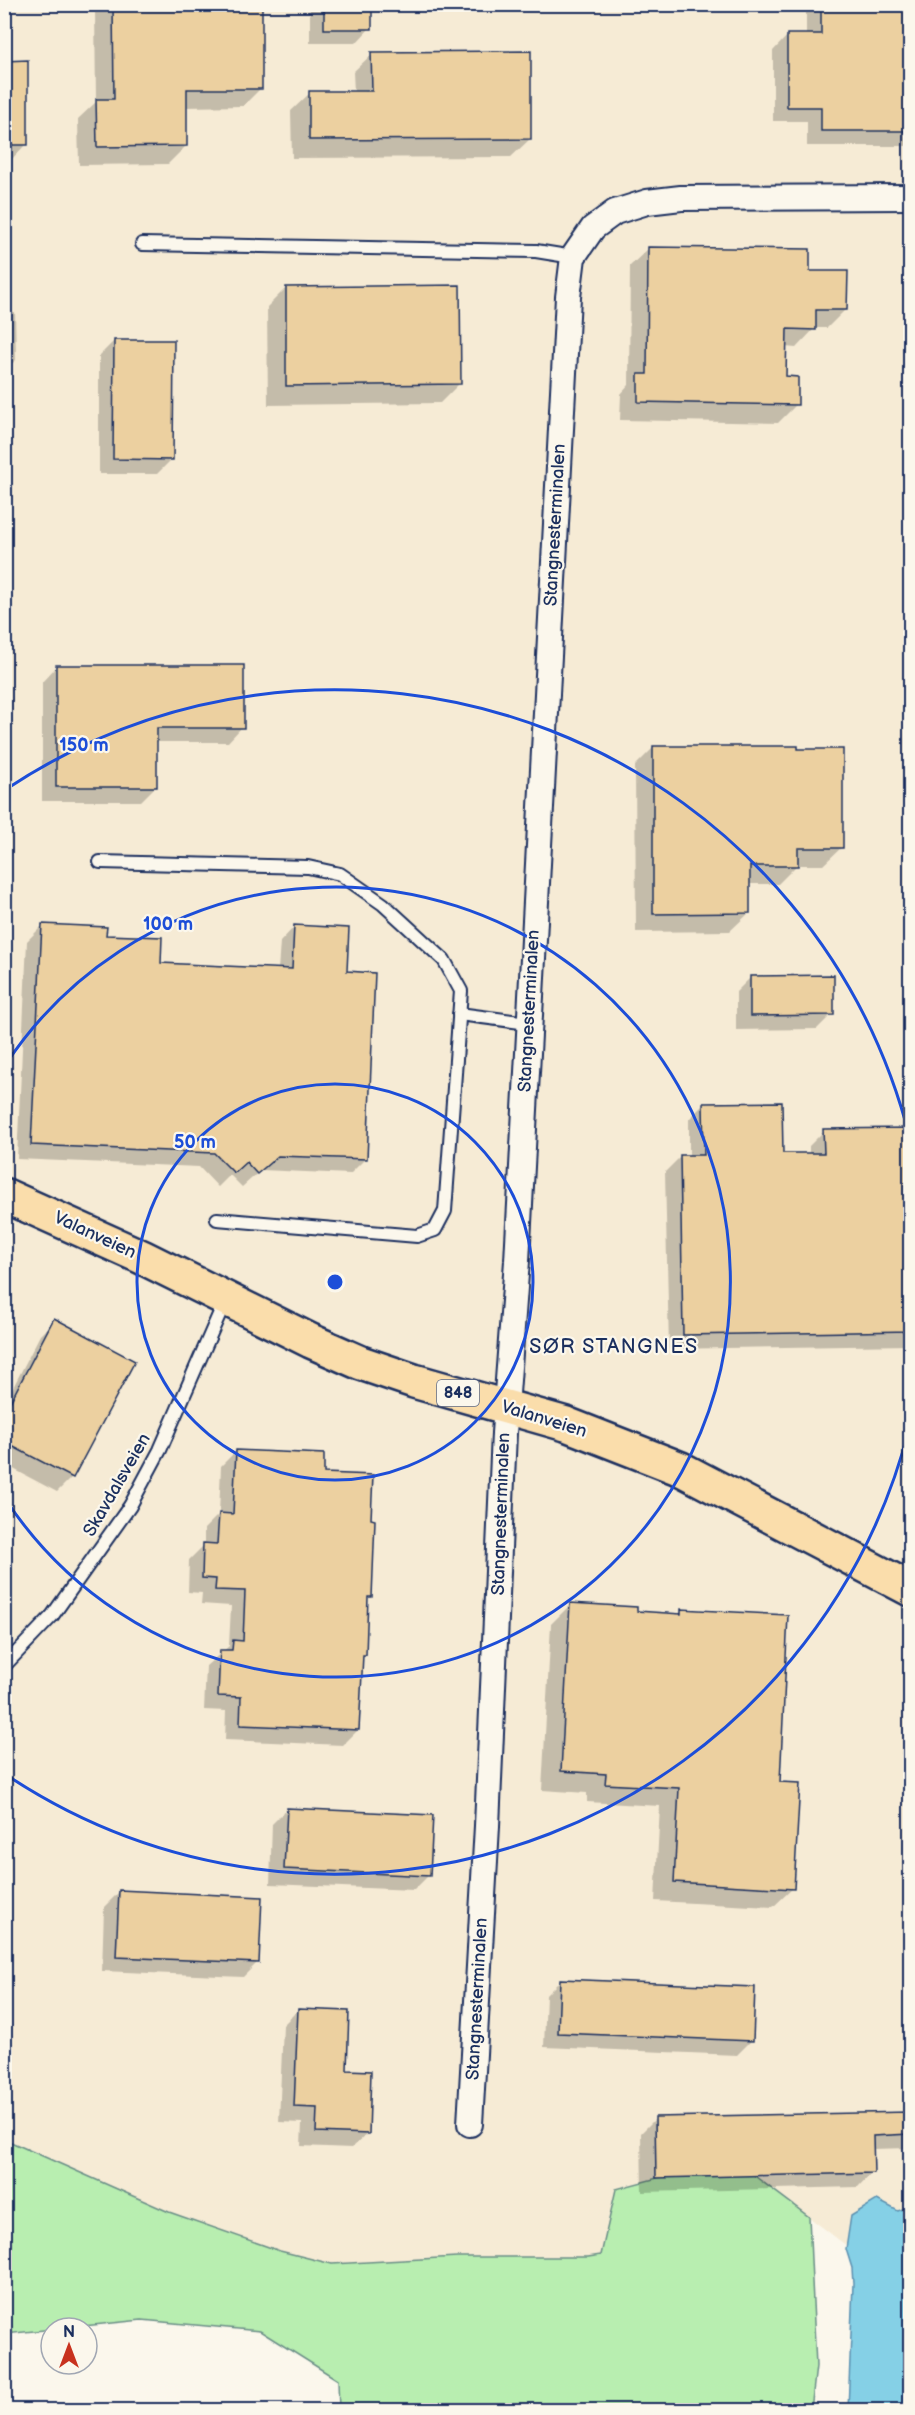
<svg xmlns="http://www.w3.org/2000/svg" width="915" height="2415" font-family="'Balsamiq Sans',sans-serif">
  <rect width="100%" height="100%" fill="#fbf7ec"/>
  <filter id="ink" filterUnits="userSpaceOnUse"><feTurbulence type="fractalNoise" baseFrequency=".0167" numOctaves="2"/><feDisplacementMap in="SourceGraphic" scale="12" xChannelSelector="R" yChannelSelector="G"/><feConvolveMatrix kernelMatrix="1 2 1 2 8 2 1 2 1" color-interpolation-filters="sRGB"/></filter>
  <g filter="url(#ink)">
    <path fill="#f6ebd5" d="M 5,5 L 910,5 L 910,2206 L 898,2211 L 877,2200 L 851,2216 L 847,2246 L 752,2174 L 616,2189 L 601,2255 L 588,2257 L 457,2257 L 332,2264 L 280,2251 L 169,2212 L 5,2139 Z"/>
    <path fill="#b8eeb0" stroke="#6a8e87" stroke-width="1.5" d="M 4,2139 L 169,2212 L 280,2251 L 332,2264 L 457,2257 L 588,2257 L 601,2255 L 616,2189 L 676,2173 L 752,2174 L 809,2217 L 816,2366 L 811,2410 L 339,2410 L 338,2380 L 260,2331 L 142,2320 L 5,2334 Z"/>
    <path fill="#85d0e6" stroke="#5b90b0" stroke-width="1.5" d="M 877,2200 L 898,2211 L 910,2206 L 910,2410 L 848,2410 L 853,2284 L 852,2268 L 846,2249 L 851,2216 Z"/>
    <g fill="#0003">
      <path d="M 99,4 L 260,4 L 261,88 L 243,106 L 185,107 L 186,146 L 168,164 L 79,165 L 78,119 L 96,102 L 95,9 Z"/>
      <path d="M 370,4 L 370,28 L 356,43 L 310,43 L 310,4 Z"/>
      <path d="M 806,4 L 910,4 L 910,141 L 906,146 L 807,146 L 807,121 L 773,121 L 773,51 L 788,35 L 806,35 Z"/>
      <path d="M 372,54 L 530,139 L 511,157 L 292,158 L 291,111 L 310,93 L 354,92 L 353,72 Z"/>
      <path d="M 4,62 L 26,144 L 10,161 L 4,161 Z"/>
      <path d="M 649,248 L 808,272 L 846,309 L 827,328 L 815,328 L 796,348 L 785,347 L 784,378 L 797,404 L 778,423 L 620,420 L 621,394 L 629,385 L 630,266 Z"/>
      <path d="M 286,288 L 460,383 L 440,403 L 268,405 L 267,307 Z"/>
      <path d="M 4,312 L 15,312 L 16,360 L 4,371 Z"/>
      <path d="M 114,341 L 172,459 L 157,474 L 99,474 L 99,356 Z"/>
      <path d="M 56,667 L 242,727 L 228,742 L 156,742 L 156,786 L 141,801 L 42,801 L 42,682 Z"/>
      <path d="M 653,748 L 842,847 L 823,865 L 797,865 L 778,884 L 748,884 L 749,913 L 730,931 L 636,932 L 635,766 Z"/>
      <path d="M 42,926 L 105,936 L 159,964 L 278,970 L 280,942 L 294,927 L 345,973 L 365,1159 L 350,1174 L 261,1170 L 242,1187 L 230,1175 L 218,1187 L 199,1167 L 17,1159 L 27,941 Z"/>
      <path d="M 751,977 L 832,1014 L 817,1029 L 736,1030 L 736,992 Z"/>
      <path d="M 704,1104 L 782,1155 L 809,1154 L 809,1146 L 824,1131 L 910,1129 L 910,1345 L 669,1349 L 665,1172 L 680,1157 L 689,1157 L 689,1119 Z"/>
      <path d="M 55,1320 L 72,1477 L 57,1492 L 4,1464 L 4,1405 L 40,1335 Z"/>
      <path d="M 236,1451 L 322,1474 L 370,1520 L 370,1596 L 366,1600 L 364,1655 L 361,1658 L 358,1730 L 343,1745 L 225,1740 L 226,1711 L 204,1710 L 206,1666 L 229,1646 L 231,1606 L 201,1604 L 202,1593 L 188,1592 L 189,1560 L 204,1545 L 204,1529 L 219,1514 L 221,1466 Z"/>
      <path d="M 910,1490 L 910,1522 L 902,1518 L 902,1499 Z"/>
      <path d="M 570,1605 L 677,1615 L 682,1611 L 778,1783 L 793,1888 L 773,1907 L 655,1901 L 660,1806 L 587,1802 L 587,1793 L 542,1790 L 551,1624 Z"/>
      <path d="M 910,1727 L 910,1758 L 901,1754 Z"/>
      <path d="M 287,1809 L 429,1875 L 414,1890 L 270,1884 L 272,1824 Z"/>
      <path d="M 119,1892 L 258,1962 L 243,1977 L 102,1971 L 104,1907 Z"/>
      <path d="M 561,1980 L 752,2040 L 737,2055 L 544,2047 L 546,1995 Z"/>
      <path d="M 298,2010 L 345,2071 L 367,2134 L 352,2148 L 301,2146 L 302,2123 L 279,2122 L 283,2025 Z"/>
      <path d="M 905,2110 L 910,2110 L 910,2148 L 872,2149 L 872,2172 L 858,2187 L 642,2192 L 641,2133 L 655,2119 L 901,2114 Z"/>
    </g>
    <g fill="#ecd0a0" stroke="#1b2f5e" stroke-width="1.5">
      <path d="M 113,4 L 262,4 L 262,89 L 187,89 L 187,146 L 97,147 L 96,99 L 114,99 Z"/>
      <rect x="324" y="4" width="48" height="25"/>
      <path d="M 821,4 L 910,4 L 910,131 L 821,131 L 821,107 L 787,107 L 787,34 L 821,34 Z"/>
      <path d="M 531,51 L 531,139 L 309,140 L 309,91 L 372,91 L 371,52 Z"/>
      <path d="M 28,60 L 28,145 L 4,145 L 4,61 Z"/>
      <path d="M 648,247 L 810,249 L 810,271 L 848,271 L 847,310 L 816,310 L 816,330 L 787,329 L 786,376 L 798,377 L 798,405 L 638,402 L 638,374 L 647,374 Z"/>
      <path d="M 460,285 L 461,384 L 286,386 L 286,287 Z"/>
      <path d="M 114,340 L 174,340 L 173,460 L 113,459 Z"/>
      <path d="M 56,665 L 244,665 L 244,728 L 157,728 L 157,787 L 56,787 Z"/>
      <path d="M 653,746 L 798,746 L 798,749 L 843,749 L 843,848 L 798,848 L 798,866 L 750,866 L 750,913 L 653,914 Z"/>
      <path d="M 42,924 L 107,927 L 106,935 L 162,937 L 161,963 L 292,969 L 294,925 L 349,928 L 347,971 L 375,973 L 367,1159 L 278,1156 L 257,1174 L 246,1162 L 234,1173 L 214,1153 L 31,1145 Z"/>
      <path d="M 834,975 L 834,1015 L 750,1016 L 750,976 Z"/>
      <path d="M 782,1102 L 783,1153 L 824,1153 L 823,1129 L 910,1128 L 910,1331 L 683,1335 L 680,1155 L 704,1155 L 703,1103 Z"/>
      <path d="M 54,1318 L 135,1361 L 73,1478 L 4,1442 L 4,1414 Z"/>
      <path d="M 236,1450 L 324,1454 L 324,1473 L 373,1475 L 371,1519 L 375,1520 L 372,1597 L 368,1597 L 366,1655 L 363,1655 L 359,1730 L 240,1725 L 241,1697 L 218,1696 L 220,1650 L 232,1650 L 233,1640 L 243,1641 L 245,1591 L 215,1590 L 216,1579 L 202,1578 L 203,1543 L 217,1544 L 219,1513 L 233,1514 Z"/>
      <path d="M 570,1603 L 637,1607 L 637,1611 L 681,1614 L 681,1609 L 788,1615 L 780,1782 L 800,1783 L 794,1889 L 674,1882 L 679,1788 L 605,1784 L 606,1774 L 561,1771 Z"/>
      <path d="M 287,1808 L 433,1815 L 430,1876 L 284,1869 Z"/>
      <path d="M 119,1890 L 262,1897 L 259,1963 L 116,1957 Z"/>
      <path d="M 560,1979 L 755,1987 L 753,2041 L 558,2033 Z"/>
      <path d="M 298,2009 L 349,2011 L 347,2070 L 371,2071 L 369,2134 L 316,2132 L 317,2108 L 294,2107 Z"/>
      <path d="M 910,2112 L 910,2134 L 873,2136 L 874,2173 L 656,2178 L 655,2117 Z"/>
    </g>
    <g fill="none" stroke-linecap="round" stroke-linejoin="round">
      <g stroke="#1b2f5e" stroke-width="16">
        <g id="lane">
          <path d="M 142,244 L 536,251 L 573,257"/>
          <path d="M 100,862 L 308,867 L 340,874 L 383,904 L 444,960 L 461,991 L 445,1211 L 435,1230 L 417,1236 L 217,1219"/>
          <path d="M 459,1014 L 528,1023"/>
          <path d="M 4,1666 L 52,1616 L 130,1506 L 160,1450 L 225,1301"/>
        </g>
      </g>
      <g stroke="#1b2f5e" stroke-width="28">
        <path id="street" d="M 470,2124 L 487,1826 L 504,1433 L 517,1261 L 568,297 L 573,257 L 593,228 L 615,212 L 647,202 L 681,198 L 910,197"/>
      </g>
      <g stroke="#1b2f5e" stroke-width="38">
        <path id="primary" d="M 4,1195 L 142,1257 L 311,1341 L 361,1363 L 414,1381 L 566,1424 L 681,1469 L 910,1589"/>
      </g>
      <use href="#lane" stroke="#fbf7ec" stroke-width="12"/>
      <use href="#street" stroke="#fbf7ec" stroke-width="24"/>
      <use href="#primary" stroke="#faddab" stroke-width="33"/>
    </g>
  </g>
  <g fill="none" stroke="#1d4ed8" stroke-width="3">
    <circle cx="335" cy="1282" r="198"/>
    <path d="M6 1064A395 395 0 1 1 6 1500"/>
    <path d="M910 1425A593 593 0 0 1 8 1776M8 788A593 593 0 0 1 910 1139"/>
  </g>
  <g text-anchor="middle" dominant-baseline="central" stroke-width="4.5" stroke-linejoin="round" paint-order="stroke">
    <rect fill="#fbf7ec" stroke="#5e6b89" stroke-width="1.5" x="437" y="1380" width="42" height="26" rx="4.5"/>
    <g font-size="16" font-weight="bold" fill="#1b2f5e">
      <text x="458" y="1393">848</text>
    </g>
    <g font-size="18" fill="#1b2f5e" stroke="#fbf7ec">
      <text transform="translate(555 525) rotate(-87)">Stangnesterminalen</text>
      <text transform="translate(529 1011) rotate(-87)">Stangnesterminalen</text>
      <text transform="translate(95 1235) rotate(25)">Valanveien</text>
      <text transform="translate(544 1419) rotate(17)">Valanveien</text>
      <text transform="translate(117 1485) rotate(-60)">Skavdalsveien</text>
      <text transform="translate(501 1514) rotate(-88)">Stangnesterminalen</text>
      <text transform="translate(477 1999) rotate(-87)">Stangnesterminalen</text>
    </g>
    <g font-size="20" letter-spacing="1.5" fill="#1b2f5e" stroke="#fbf7ec">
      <text x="614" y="1347">SØR STANGNES</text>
    </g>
  </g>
  <circle cx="335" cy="1282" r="9" fill="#1d4ed8" stroke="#fbf7ec" stroke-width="3"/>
  <g font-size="18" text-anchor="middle" font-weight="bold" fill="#1d4ed8" stroke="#fbf7ec" stroke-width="4.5" stroke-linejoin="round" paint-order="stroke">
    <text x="84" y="751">150 m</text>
    <text x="168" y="930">100 m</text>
    <text x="195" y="1148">50 m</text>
  </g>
  <rect width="915" height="2415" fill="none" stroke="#fbf7ec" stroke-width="24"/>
  <rect x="12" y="12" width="891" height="2391" fill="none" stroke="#1b2f5e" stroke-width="2" filter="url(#ink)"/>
  <g transform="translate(69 2346)"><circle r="28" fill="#fbf7ec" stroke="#a1a7b3" stroke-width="1.5"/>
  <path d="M0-4.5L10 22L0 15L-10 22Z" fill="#c8321e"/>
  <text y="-9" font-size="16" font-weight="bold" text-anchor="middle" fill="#1b2f5e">N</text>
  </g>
</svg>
